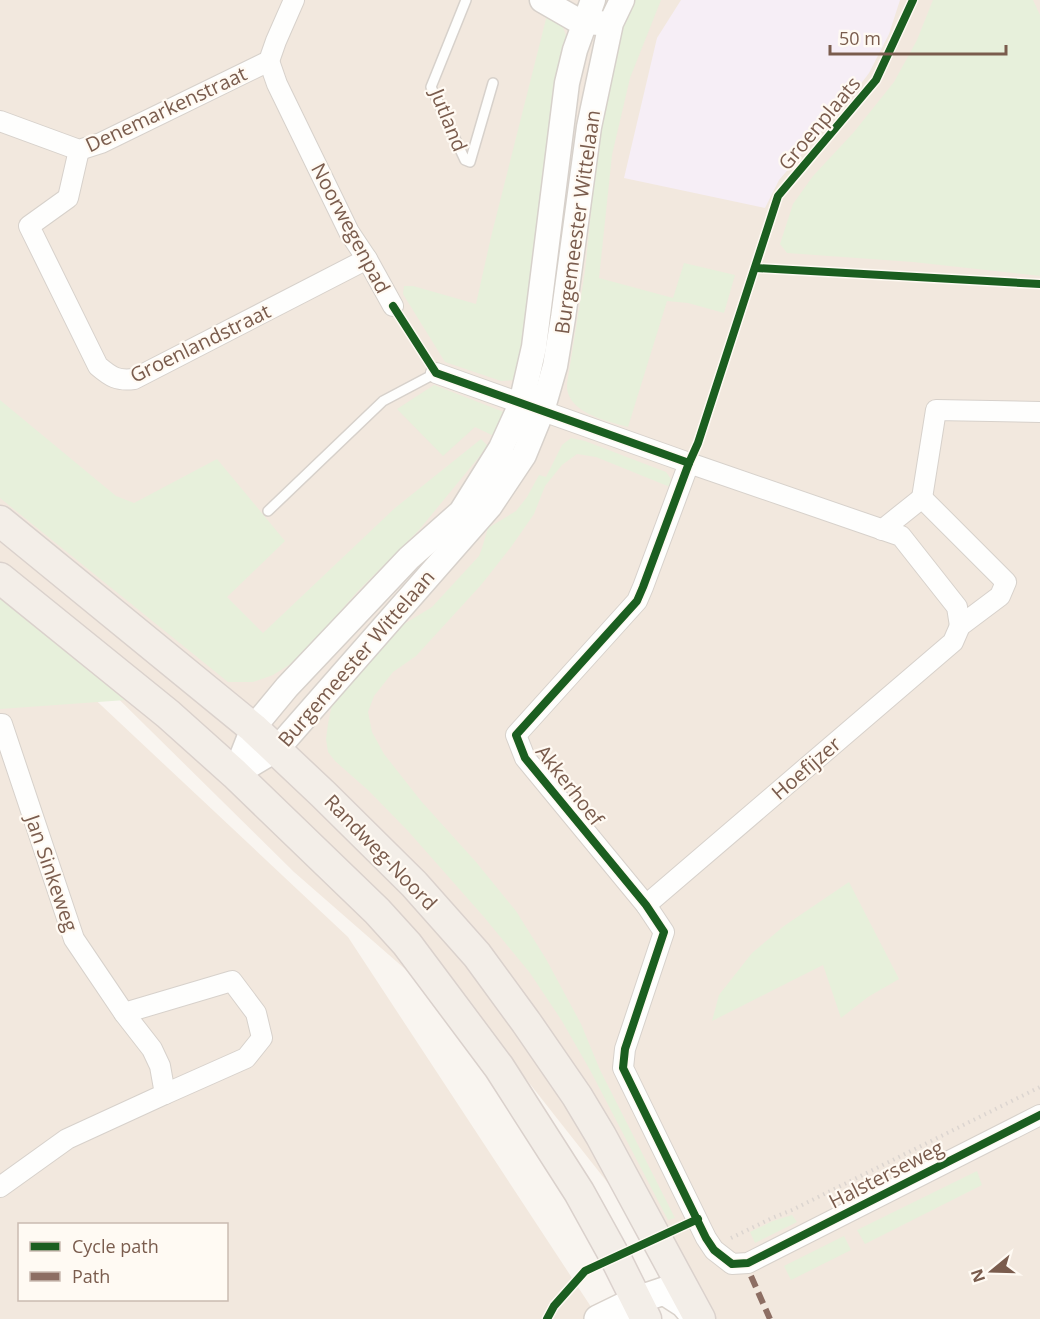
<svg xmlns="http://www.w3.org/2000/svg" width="1040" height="1319" font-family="'Open Sans',sans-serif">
  <rect width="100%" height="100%" fill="#f9f5f0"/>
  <g fill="#f2e8de" fill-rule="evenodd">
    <path d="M 0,0 L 1040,0 L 1040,1319 L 715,1319 L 515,1065 L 294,872 L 0,582 Z"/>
    <path d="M 4,614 L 348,937 L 599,1319 L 0,1319 L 0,617 ZM 20,1224 L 226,1224 L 226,1300 L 20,1300 Z"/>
  </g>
  <path fill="#f6eef6" d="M 681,0 L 900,0 L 889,34 L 869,73 L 851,97 L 779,180 L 765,208 L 624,178 L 657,38 Z"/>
  <g fill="#e7f0db">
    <path d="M 635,0 L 661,0 L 630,78 L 612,155 L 599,278 L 673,298 L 684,263 L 735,275 L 724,313 L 688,303 L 667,301 L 628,427 C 610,422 574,414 568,393 C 567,390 567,387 567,384 L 585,271 L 599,133 L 609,72 L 624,24 Z"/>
    <path d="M 933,0 L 1033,0 L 1040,15 L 1040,276 L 913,262 L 787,253 L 780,244 L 793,204 L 813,176 L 854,132 L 894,82 L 917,40 Z"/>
    <path d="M 548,11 L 561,22 L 568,41 L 533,298 L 516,380 L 501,381 L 445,362 L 403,294 L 404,286 L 413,286 L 476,304 L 491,237 Z"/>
    <path d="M 434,385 L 509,414 L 498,438 L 475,427 L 443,456 L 397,409 Z"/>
    <path d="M 0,400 L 116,496 L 134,503 L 217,459 L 285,541 L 227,597 L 263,633 L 395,508 L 481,439 L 488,446 L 419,530 L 357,592 L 311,645 L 289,665 L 273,675 L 253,682 L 228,682 L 0,498 Z"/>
    <path d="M 571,438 L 585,441 L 666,472 L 671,479 L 670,487 L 596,457 L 577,454 L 562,465 L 545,486 L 534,514 L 511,547 L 481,585 L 416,656 L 393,672 L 374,696 L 368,712 L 372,732 L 384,754 L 421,801 L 476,862 L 516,911 L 546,959 L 581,1024 L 600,1070 L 675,1218 L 668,1220 L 590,1070 L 562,1021 L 530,973 L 484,917 L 408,831 L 369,791 L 335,761 L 328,752 L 326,739 L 328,724 L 332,704 L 396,629 L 432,607 L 479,556 L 482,548 L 488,528 L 516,511 L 527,497 L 539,475 L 546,477 L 562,445 Z"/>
    <path d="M 0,598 L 126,700 L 0,709 Z"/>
    <path d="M 849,882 L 899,979 L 868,997 L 841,1018 L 823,965 L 712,1021 L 719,995 L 752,953 L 784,926 Z"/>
    <path d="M 977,1171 L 982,1185 L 865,1244 L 857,1230 Z"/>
    <path d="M 792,1215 L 797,1222 L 755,1243 L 750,1232 L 773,1221 Z"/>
    <path d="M 844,1236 L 851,1250 L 791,1280 L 784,1266 Z"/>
  </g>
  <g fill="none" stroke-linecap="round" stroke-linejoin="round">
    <g stroke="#d7d1cb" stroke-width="12">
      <g id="service">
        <path d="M 466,0 L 431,87 L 465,160 L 470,162 L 493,83"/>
        <path d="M 268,511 L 383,401 L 436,373"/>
      </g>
    </g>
    <g stroke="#d7d1cb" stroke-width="22">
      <g id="minor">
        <path d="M 269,61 L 277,84 L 349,232 L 367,259 L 393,306"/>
        <path d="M 0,121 L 79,150 L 101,143 L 269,61 L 276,41 L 294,0"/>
        <path d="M 79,150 L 68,198 L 29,226 L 98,366 C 111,377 117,381 134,379 L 367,259"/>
        <path d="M 436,373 L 689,463 L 643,587 L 637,601 L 516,735 L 525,758 L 646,905 L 664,932 L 625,1049 L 623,1068 L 706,1238 L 714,1250 L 732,1264 L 748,1263 L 1040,1115"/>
        <path d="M 689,463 L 901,536 L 957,607 L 960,626"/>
        <path d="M 922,498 L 936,410 L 1040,412"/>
        <path d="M 0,724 L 2,724 L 74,939 L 124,1013 L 152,1049 L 160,1066 L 165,1094 L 67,1139 L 0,1187"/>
        <path d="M 646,905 L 953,642 L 960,626 L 1000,596 L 1006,582 L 922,498 L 882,530"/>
        <path d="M 124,1013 L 232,981 L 256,1013 L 262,1038 L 246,1058 L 165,1094"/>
      </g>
    </g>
    <g stroke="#d7d1cb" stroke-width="27">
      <g id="tertiary">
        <path d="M 542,0 L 575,19 L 585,22 L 600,23"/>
        <path d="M 235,774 L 277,749 L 490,506 L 524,455 L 542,411 L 555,366 L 563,318 L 589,127 L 611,23 L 622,0"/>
        <path d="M 235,774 L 253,728 L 287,687 L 409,558 L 461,512 L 501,448 L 521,404 L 534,347 L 567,83 L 575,50 L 593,0"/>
      </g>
    </g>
    <g stroke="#d9d2cb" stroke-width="30">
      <path id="secondary" d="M 598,1319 L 637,1300 L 664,1291 L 684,1304 L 696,1318"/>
    </g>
    <g stroke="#dad1cc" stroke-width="33">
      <g id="primary">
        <path d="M 0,521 L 253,728 L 323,794 L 414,884 L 477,955 L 526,1022 L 577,1096 L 601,1136 L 700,1319"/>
        <path d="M 0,578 L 168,714 L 235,774 L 377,911 L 407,944 L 499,1067 L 579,1192 L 615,1257 L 646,1319"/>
      </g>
    </g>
    <path stroke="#dcd5d0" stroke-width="4" stroke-dasharray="1.5 4.5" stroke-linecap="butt" d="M 731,1238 L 772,1218 L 792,1210 L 1040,1087"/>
    <use href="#service" stroke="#fefefd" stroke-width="9"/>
    <use href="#minor" stroke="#fefefd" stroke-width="20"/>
    <use href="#tertiary" stroke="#fefefd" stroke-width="24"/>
    <use href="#secondary" stroke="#fefefd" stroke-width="27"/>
    <use href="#primary" stroke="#f3eee8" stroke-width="30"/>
    <path stroke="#8d6e63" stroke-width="6" stroke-dasharray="12 6" stroke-linecap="butt" d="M 751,1276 L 770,1319"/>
    <g stroke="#fffaf3" stroke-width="11">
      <g id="cycleway">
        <path d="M 756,268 L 1040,284"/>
        <path d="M 393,306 L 436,373 L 689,463 L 643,587 L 637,601 L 516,735 L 525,758 L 646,905 L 664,932 L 625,1049 L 623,1068 L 706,1238 L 714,1250 L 732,1264 L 748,1263 L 1040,1115"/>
        <path d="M 689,463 L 698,443 L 778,196 L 876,80 L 913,0"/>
        <path d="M 547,1319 L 554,1306 L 585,1271 L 698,1219"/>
      </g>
    </g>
    <use href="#cycleway" stroke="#1b5e20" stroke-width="8"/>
  </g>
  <g text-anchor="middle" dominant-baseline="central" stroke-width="4.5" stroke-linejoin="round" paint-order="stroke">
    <g font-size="20" fill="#7a5c4d" stroke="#fffaf3">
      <text transform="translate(166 109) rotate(-25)">Denemarkenstraat</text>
      <text transform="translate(449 120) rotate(68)">Jutland</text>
      <text transform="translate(819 123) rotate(-50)">Groenplaats</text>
      <text transform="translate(577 222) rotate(-82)">Burgemeester Wittelaan</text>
      <text transform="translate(351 228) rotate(62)">Noorwegenpad</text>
      <text transform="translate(200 343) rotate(-26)">Groenlandstraat</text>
      <text transform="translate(356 658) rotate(-49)">Burgemeester Wittelaan</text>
      <text transform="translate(806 768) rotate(-41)">Hoefijzer</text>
      <text transform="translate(570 785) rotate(52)">Akkerhoef</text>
      <text transform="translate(381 852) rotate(46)">Randweg-Noord</text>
      <text transform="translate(52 873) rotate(71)">Jan Sinkeweg</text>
      <text transform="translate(886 1174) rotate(-27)">Halsterseweg</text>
    </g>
  </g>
  <rect x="18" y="1223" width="210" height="78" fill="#fffaf3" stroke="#cabbb1" stroke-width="1.5"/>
  <rect x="30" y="1242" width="30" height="9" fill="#1b5e20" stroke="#cabbb1" stroke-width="1.5"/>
  <text x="72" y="1253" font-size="18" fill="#7a5c4d">Cycle path</text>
  <rect x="30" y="1272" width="30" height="9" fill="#8d6e63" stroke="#cabbb1" stroke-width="1.5"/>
  <text x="72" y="1283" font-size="18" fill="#7a5c4d">Path</text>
  <g transform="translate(992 1271) rotate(251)" stroke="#fffaf3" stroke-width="4.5" paint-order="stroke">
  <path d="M0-4.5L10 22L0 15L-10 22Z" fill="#7a5c4d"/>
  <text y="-9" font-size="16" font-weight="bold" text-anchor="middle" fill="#7a5c4d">N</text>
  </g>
  <path d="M830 45v9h176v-9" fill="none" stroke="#7a5c4d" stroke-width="3"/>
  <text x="839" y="45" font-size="18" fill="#7a5c4d" stroke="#fffaf3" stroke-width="4.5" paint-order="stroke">50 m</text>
</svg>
